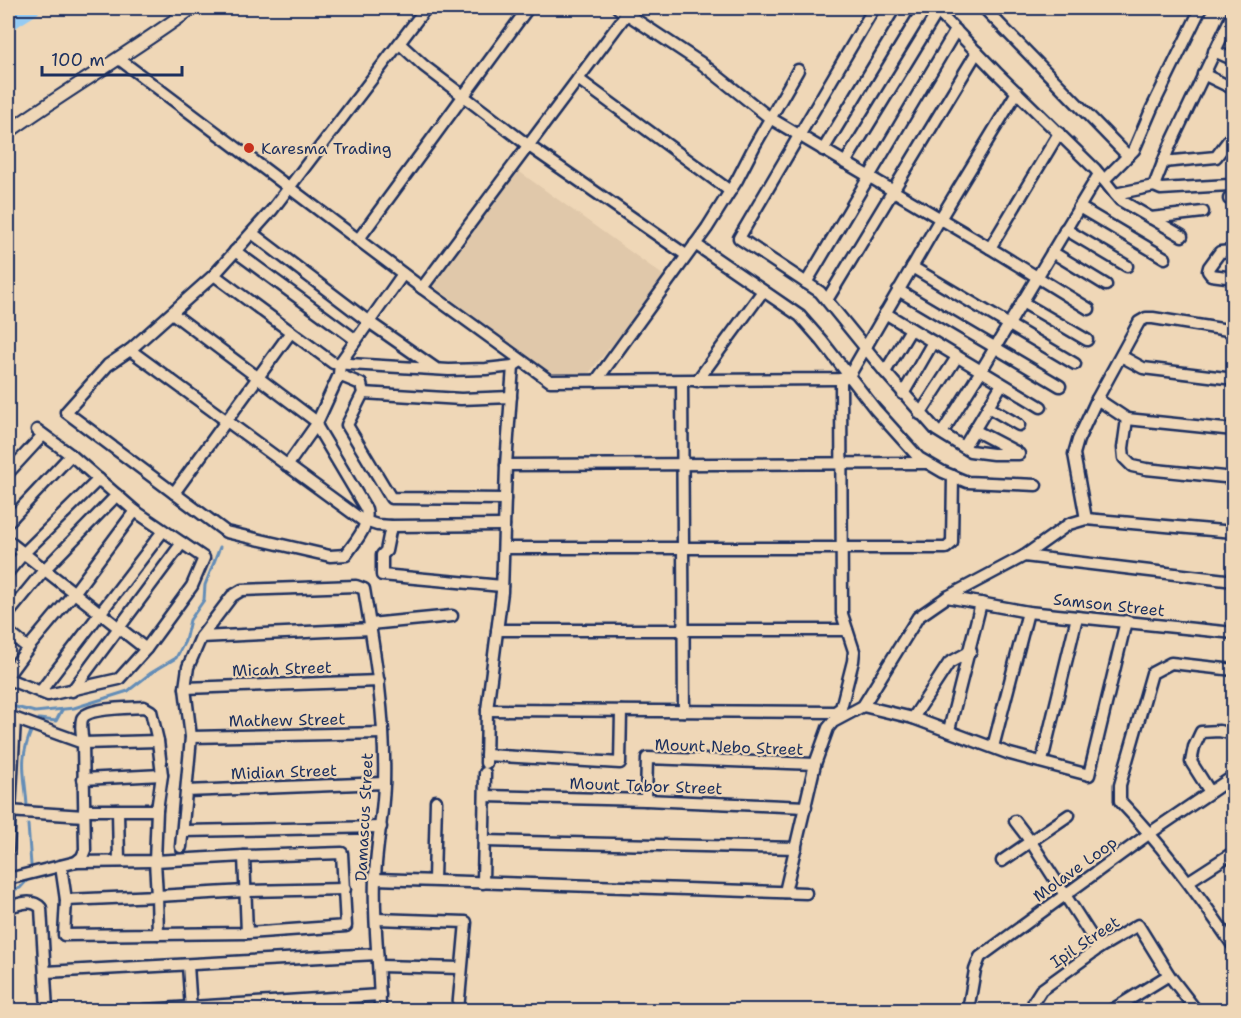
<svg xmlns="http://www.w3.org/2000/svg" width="1241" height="1018" font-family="'Shantell Sans',sans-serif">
  <rect width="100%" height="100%" fill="#efd7b7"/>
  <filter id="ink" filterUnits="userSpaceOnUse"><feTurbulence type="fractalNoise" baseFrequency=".0167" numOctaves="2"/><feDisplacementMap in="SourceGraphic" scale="12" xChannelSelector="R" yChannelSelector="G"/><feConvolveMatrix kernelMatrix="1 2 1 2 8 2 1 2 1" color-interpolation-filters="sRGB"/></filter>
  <g filter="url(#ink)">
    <path fill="#e0c8aa" d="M 517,170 L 667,278 L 589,373 L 550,374 L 432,285 Z"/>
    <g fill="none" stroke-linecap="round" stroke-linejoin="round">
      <g stroke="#648db7" stroke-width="3">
        <path d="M 8,705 L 35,712 L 74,708 L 128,691 L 151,673 L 176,658 L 185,641 L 190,620 L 204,600 L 205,585 L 220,547"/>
        <path d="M 39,719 L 56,721 L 62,710"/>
        <path d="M 27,806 C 25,772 18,762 32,729"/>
        <path d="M 28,825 L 31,865"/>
        <path d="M 8,891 L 20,888 L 30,877"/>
      </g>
      <path stroke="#95cbf3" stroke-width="16" d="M 8,23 L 32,8"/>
      <g stroke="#1b2f5e" stroke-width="15">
        <g id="minor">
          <path d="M 618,8 L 701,63 L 770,118 L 990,248 L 1089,309"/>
          <path d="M 874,8 L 739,238 L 820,292 L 885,372 L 936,430 L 970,451 L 993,454 L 1019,454"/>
          <path d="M 934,8 L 996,72 L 1095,169 L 1115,194 L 1154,186 L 1168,150 L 1234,11"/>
          <path d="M 984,8 L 1128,156"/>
          <path d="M 400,44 L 424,66 L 529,146 L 686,255"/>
          <path d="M 1214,51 L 1234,60"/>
          <path d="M 119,59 L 422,288 L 550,381 L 841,379 L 849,376 L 940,219 L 1017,92"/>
          <path d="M 1203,74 L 1234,89"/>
          <path d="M 578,79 L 730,191"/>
          <path d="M 823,150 L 909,8"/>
          <path d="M 1163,162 L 1216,157 L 1234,133"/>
          <path d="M 845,163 L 938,11"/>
          <path d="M 1104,180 L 1134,150 L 1152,108 L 1201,8"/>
          <path d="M 1154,186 L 1161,189 L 1229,185"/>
          <path d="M 1115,194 L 1120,200 L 1182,236"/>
          <path d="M 1229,199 L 1234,200"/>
          <path d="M 1079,207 L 1165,258"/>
          <path d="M 1151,218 L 1203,212"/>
          <path d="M 1065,229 L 1127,266"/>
          <path d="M 252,233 L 369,322 L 435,368"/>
          <path d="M 358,240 L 528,8"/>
          <path d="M 695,244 L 800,316 L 822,341 L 875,409 L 919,458 L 943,472 L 967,482 L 1036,485"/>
          <path d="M 990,248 L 1059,133"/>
          <path d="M 235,251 L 356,340"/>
          <path d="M 1052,252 L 1106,285"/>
          <path d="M 1234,254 L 1232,251 L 1220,252 L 1209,267 L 1208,271 L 1211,275 L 1234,278"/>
          <path d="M 912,267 L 1075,364"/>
          <path d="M 403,274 L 340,363 L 339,375 L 316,425 L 366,509 C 370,527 355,541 346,555 L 330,556 L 226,532 L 66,412 L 108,365 L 130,350 L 214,275 L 272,210 L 426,8"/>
          <path d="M 214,275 L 333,363 L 449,370 L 486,369 L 513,366 L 519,362"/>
          <path d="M 806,283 L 956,30"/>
          <path d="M 422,288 L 631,8"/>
          <path d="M 898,290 L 1060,386"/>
          <path d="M 827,300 L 977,52"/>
          <path d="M 1022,302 L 1087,340"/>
          <path d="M 172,313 L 317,422"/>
          <path d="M 885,313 L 1041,407"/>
          <path d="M 130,350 L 362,520 L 377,525 L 391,526 L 504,525"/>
          <path d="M 1121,356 L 1143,368 L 1234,379"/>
          <path d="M 885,372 L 911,329"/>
          <path d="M 339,375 L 361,384 L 363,393 L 347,425 L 391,498 L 505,499"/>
          <path d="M 596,381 L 707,228 L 737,180 L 755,145 L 798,70"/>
          <path d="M 682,381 L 684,711"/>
          <path d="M 697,381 L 763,291"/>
          <path d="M 363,393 L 461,399 L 511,397"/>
          <path d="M 903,394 L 933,342"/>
          <path d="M 1097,399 L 1127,419 L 1234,430"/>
          <path d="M 988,407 L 1019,425"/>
          <path d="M 920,414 L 957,357"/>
          <path d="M 1127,419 L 1123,448 L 1124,458 L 1132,466 L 1146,469 L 1234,478"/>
          <path d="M 974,430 L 1016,452"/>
          <path d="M 942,433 L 981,371 L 1099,174"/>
          <path d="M 964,447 L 1002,384"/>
          <path d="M 506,465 L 926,463"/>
          <path d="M 287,466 L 316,425"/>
          <path d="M 8,473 L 43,435"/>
          <path d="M 174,493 L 291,332"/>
          <path d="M 1086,519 L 1074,454 L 1078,440 L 1097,399 L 1139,322 L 1146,318 L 1153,318 L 1234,331"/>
          <path d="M 8,522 L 71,455"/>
          <path d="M 391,526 L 386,551 L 382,555 L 382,575 L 502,586"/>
          <path d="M 8,541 L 146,649"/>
          <path d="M 504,548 L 946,548 L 952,543 L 953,476"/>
          <path d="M 1024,556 L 1234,581"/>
          <path d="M 8,572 L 24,553 L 99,479"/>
          <path d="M 947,597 L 1028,612 L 1234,633"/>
          <path d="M 8,614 L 45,569 L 117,495"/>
          <path d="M 370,624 L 452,616"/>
          <path d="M 497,630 L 847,630"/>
          <path d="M 8,632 L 28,648 L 8,675"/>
          <path d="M 201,637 L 371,629"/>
          <path d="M 28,648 L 74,593 L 135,511"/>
          <path d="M 1234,670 L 1171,663 L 1152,673 L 1120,785 L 1120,801 C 1163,846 1199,895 1234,947"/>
          <path d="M 8,679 L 48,695 L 119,679 L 146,649 L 192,586 L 204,558 L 135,511 L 71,455 L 37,430"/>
          <path d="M 185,688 L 379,681"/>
          <path d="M 72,691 L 182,543"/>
          <path d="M 40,692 L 163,531"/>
          <path d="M 863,706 L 913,718 L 1010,754 L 1089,775 L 1126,621"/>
          <path d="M 144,707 L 151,711 L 158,741 L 83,743 C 82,736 80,725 82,719 C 87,707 132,708 144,707 Z"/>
          <path d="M 487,710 L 835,712 L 841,708 L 853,661 L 854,651 L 842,614 L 841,379"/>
          <path d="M 8,716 L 83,743 L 85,850 L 82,857 L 76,862 L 8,879"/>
          <path d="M 913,718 L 949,663 L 971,651"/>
          <path d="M 949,730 L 981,603"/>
          <path d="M 191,737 L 383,733"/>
          <path d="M 993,747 L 1028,612"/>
          <path d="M 486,755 L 620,763 L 621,711"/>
          <path d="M 1042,761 L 1077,617"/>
          <path d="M 486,763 L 487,710 L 502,592 L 506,465 L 513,366"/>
          <path d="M 83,779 L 162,775"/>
          <path d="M 186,791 L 384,783"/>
          <path d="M 1210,792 L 1191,762 L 1194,747 L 1201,732 L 1219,731 L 1234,734"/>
          <path d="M 485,796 L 646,800 L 806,807"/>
          <path d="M 646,800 L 647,758 L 815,764"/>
          <path d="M 84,810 L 157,810"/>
          <path d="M 118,810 L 119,861"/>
          <path d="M 8,811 L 84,816"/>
          <path d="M 1015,821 L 1031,842 L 1099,948"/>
          <path d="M 183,831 L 381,827"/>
          <path d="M 484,841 L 796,848"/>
          <path d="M 181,847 L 191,737 L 185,688 L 188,667 L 201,637 L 232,596 L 242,590 L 356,586 L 364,589 C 375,654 386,718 384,784 C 383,816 376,847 375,879 C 373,923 380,967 380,1010"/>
          <path d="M 8,849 L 15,719"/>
          <path d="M 244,856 L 247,933"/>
          <path d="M 1002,861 L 1069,815"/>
          <path d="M 76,862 L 155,861 L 157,810 L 162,775 L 158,741"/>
          <path d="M 61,866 L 66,900 L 157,896 L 155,861 L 244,856 L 342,853 L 346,926 L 247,933 L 158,934"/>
          <path d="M 375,879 L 806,893"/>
          <path d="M 434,880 L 436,801"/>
          <path d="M 1189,881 L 1234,852"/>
          <path d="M 483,883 L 485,773"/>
          <path d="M 785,892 L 815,764 L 828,728 L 833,722 L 863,706 L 918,617 L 947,597 L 1024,556 L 1069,524 L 1086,519 L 1234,532"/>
          <path d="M 66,900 L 64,935 L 158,934 L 157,896 L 245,891 L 345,889"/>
          <path d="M 8,907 C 20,904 32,898 41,908 L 47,1010"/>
          <path d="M 376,919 L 466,922 L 458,1010"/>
          <path d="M 188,965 L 191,1010"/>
          <path d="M 379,966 L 461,968"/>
          <path d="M 46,972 L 377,954"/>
          <path d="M 144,1010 L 380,995"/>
          <path d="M 968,1010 L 975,970 L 980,957 L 1150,833 L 1234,776"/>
          <path d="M 1032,1010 L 1034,1001 L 1041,990 L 1099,948 L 1138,925 L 1169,975 L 1196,1010"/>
          <path d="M 1112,1010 L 1169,975"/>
          <path d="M 1229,1010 L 1234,1007"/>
        </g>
      </g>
      <g stroke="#1b2f5e" stroke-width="16">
        <path id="major" d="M 8,132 C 68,89 132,52 192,8"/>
      </g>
      <use href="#minor" stroke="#efd7b7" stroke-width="10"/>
      <use href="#major" stroke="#efd7b7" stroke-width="12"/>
    </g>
  </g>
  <circle fill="#c8321e" stroke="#efd7b7" stroke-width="2" cx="249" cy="148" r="6"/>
  <g text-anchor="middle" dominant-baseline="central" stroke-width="4.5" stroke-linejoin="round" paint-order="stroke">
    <g font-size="16" fill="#1b2f5e" stroke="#efd7b7" text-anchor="start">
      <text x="261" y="148">Karesma Trading</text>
    </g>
    <g font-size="16" fill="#1b2f5e" stroke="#efd7b7">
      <text transform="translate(1109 605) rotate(6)">Samson Street</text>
      <text transform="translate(282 669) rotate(-2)">Micah Street</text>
      <text transform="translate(287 720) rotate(-1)">Mathew Street</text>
      <text transform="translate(729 747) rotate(2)">Mount Nebo Street</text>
      <text transform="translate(284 772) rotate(-2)">Midian Street</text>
      <text transform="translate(646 786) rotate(2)">Mount Tabor Street</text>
      <text transform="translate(364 817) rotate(-87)">Damascus Street</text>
      <text transform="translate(1075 869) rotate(-36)">Molave Loop</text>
      <text transform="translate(1085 942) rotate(-34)">Ipil Street</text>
    </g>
  </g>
  <rect width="1241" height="1018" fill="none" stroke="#efd7b7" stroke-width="30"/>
  <rect x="15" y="15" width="1211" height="988" fill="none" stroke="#1b2f5e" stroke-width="2" filter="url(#ink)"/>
  <path d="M42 66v9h140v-9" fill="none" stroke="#1b2f5e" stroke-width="3"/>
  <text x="51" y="66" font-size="18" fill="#1b2f5e" stroke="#efd7b7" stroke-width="4.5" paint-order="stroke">100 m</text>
</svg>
